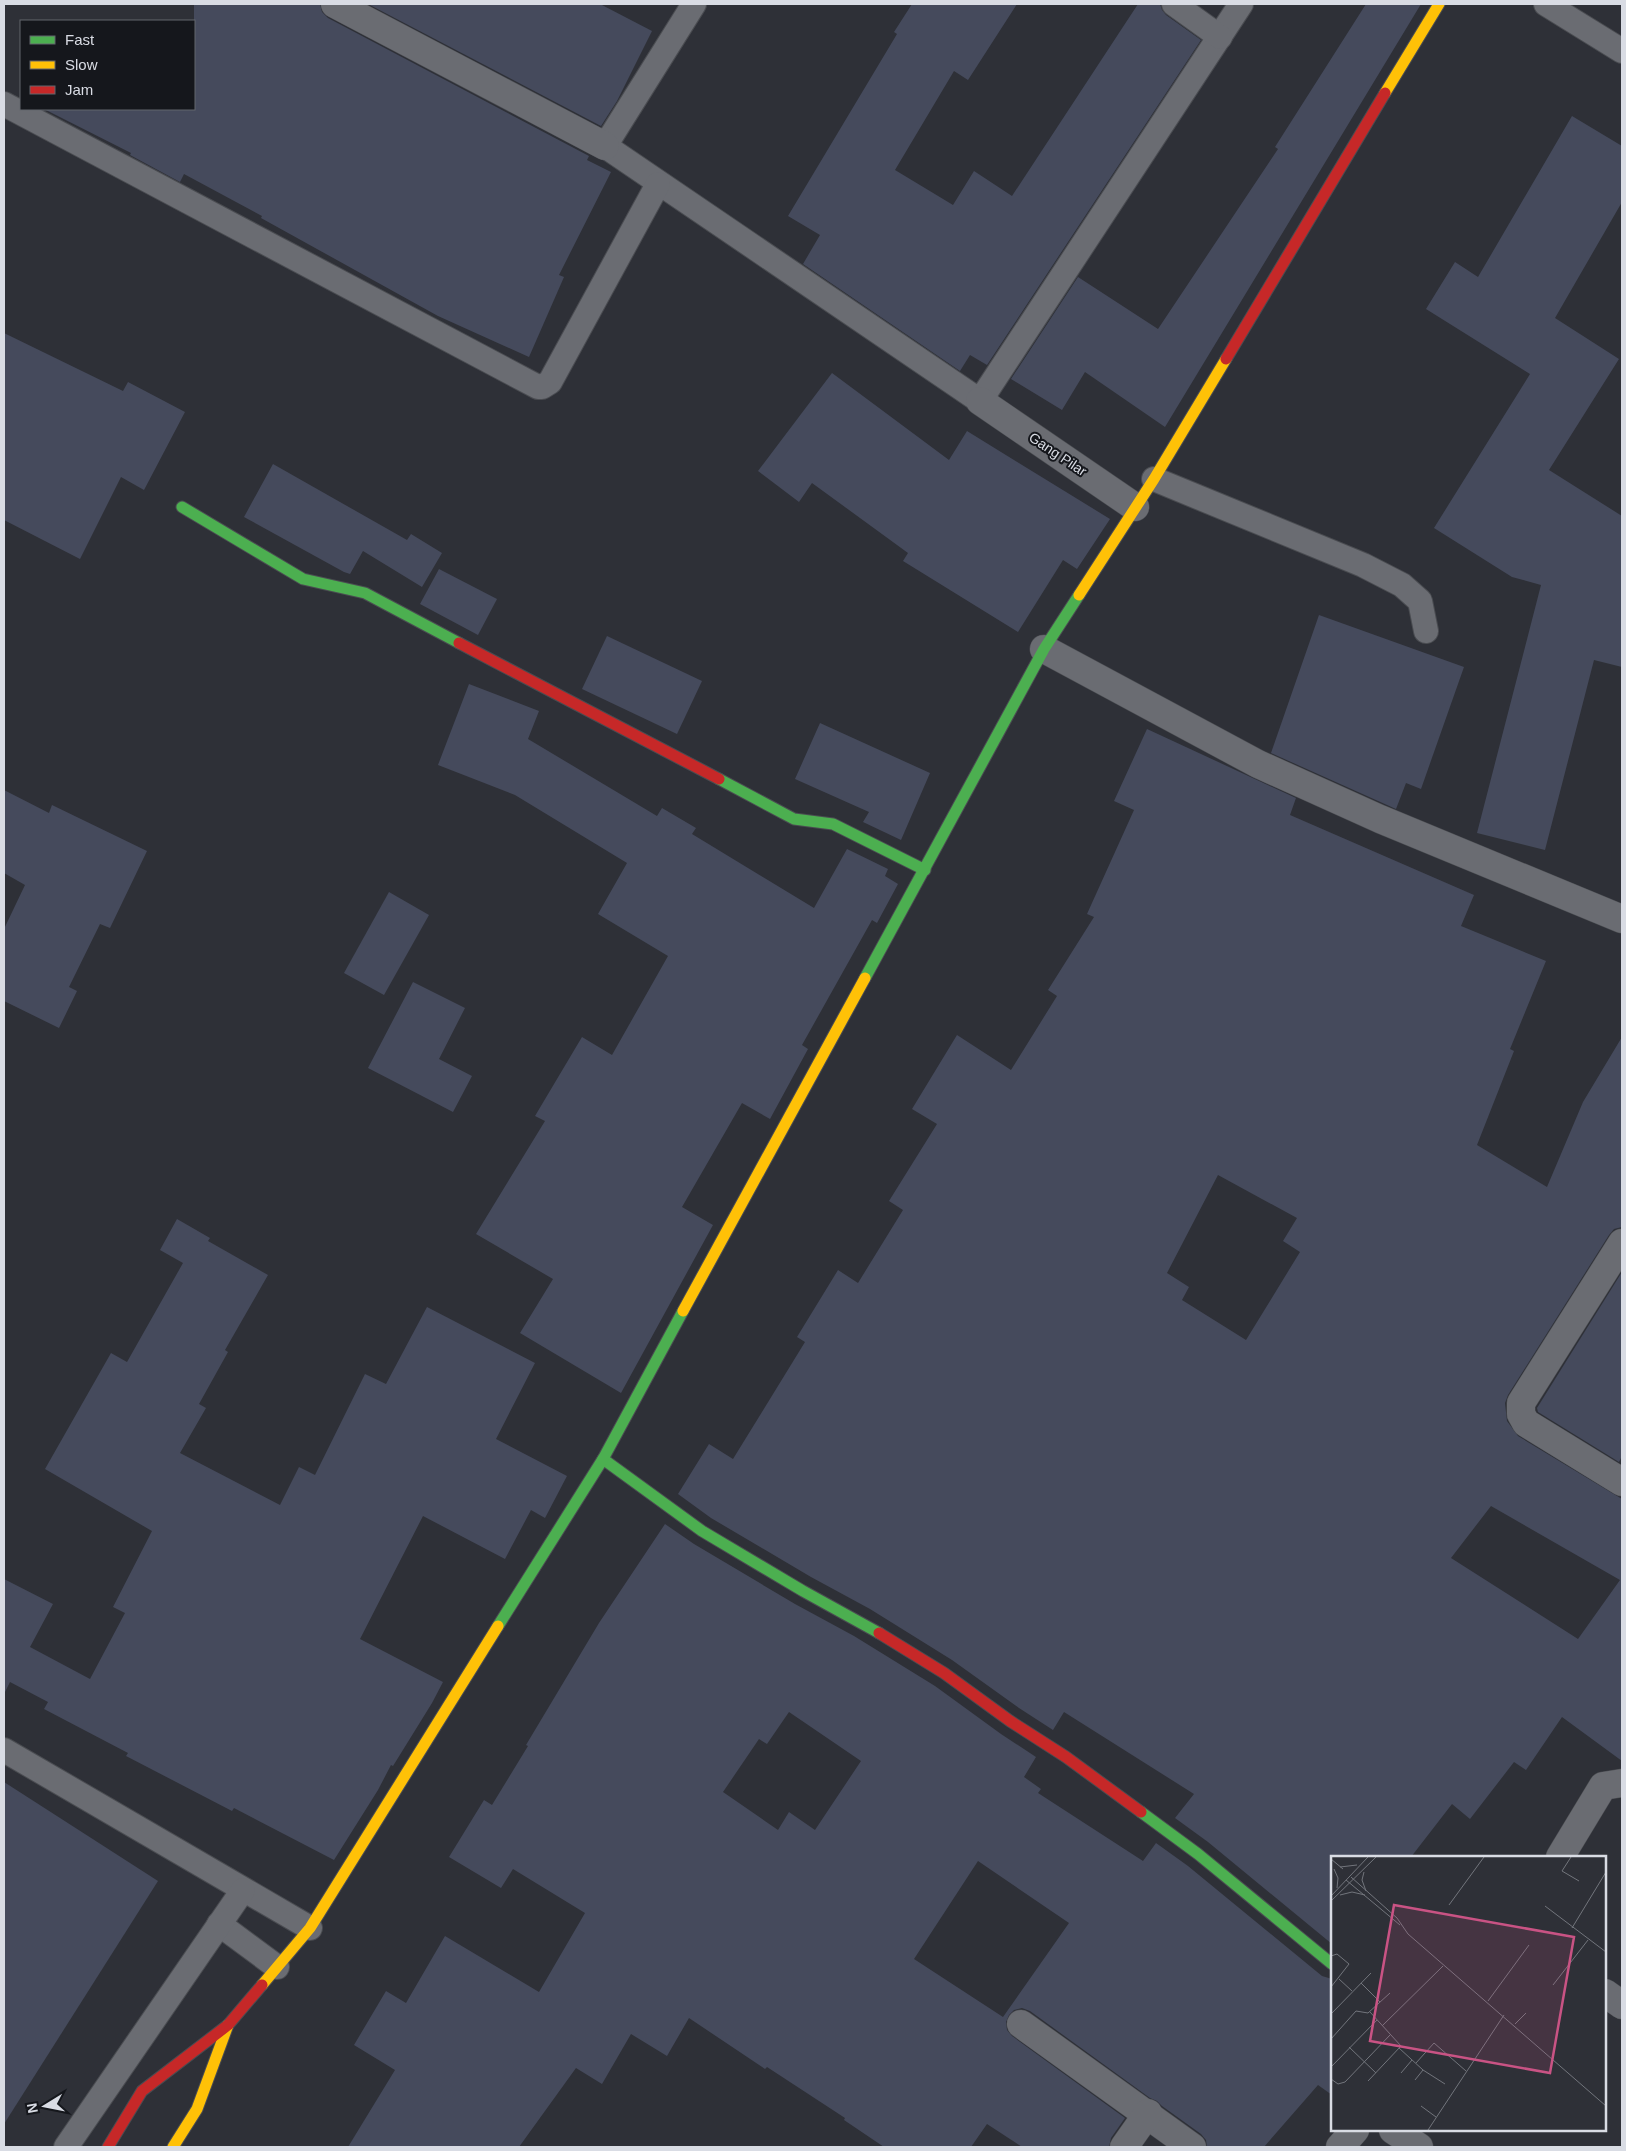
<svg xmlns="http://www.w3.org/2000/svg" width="1626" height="2151" font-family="Helvetica,sans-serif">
  <rect width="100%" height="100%" fill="#2e3037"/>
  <g fill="#454a5c" fill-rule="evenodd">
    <path d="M 194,4 L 320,4 L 322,12 L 328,18 L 589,156 L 587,160 L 611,172 L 559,275 L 564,277 L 529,357 L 438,316 L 261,218 L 262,216 L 184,174 L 180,182 L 130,155 L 131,153 L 44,109 L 194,109 Z"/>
    <path d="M 368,4 L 600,4 L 652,31 L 617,101 L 601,126 Z"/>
    <path d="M 912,4 L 1017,4 L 968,80 L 954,71 L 895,170 L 953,205 L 974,171 L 1012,196 L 1138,4 L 1160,4 L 1162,10 L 1166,15 L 1201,40 L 987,365 L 970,355 L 960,371 L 803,264 L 820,235 L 788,216 L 897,34 L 894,32 Z"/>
    <path d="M 1366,4 L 1421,4 L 1165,427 L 1085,372 L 1062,410 L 1011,379 L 1078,277 L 1158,329 L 1278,149 L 1275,147 Z"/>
    <path d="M 1572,116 L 1622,146 L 1622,202 L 1555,318 L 1619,359 L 1549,470 L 1622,516 L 1622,667 L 1594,660 L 1545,850 L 1477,833 L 1541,585 L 1512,577 L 1434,528 L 1530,374 L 1426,309 L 1455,262 L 1478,277 Z"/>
    <path d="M 4,333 L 123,391 L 128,382 L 185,412 L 144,490 L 121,477 L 80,559 L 4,520 Z"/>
    <path d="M 832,373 L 949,460 L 967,431 L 1110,519 L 1077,569 L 1063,560 L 1018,632 L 903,561 L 908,553 L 812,483 L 799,502 L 758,471 Z"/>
    <path d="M 273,464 L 407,540 L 411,534 L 442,553 L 422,587 L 363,551 L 350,574 L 344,572 L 244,517 Z"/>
    <path d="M 439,569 L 497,599 L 478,635 L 420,604 Z"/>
    <path d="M 1319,615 L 1464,667 L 1421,789 L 1406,783 L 1396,809 L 1271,753 Z"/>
    <path d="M 607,636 L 702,681 L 677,734 L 582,689 Z"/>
    <path d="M 469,684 L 539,711 L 528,739 L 657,816 L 662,808 L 696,828 L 692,834 L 814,908 L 847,849 L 888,869 L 885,876 L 898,884 L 877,923 L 872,920 L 802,1045 L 808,1049 L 770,1119 L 742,1103 L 682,1207 L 713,1225 L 621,1393 L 520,1333 L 553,1279 L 476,1234 L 545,1121 L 535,1116 L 582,1037 L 612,1055 L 668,956 L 598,914 L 627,863 L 515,795 L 438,765 Z"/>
    <path d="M 820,723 L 930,773 L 901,840 L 863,822 L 869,812 L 795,779 Z"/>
    <path d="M 1147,729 L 1296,798 L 1290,815 L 1474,895 L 1461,926 L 1546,961 L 1510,1049 L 1514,1051 L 1477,1145 L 1547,1187 L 1583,1102 L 1622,1037 L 1622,1227 L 1614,1229 L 1609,1235 L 1508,1395 L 1505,1403 L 1507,1421 L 1518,1436 L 1622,1499 L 1622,1761 L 1562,1717 L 1526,1770 L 1514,1762 L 1470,1819 L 1452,1804 L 1411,1857 L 1332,1857 L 1332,1944 L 1208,1842 L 1175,1818 L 1194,1794 L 1064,1712 L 1053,1730 L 1019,1708 L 952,1660 L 870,1609 L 811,1577 L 711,1518 L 678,1494 L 709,1444 L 733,1459 L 805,1342 L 797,1337 L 838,1270 L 858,1283 L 903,1210 L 889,1201 L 937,1124 L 912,1109 L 957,1035 L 1011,1070 L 1057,996 L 1048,990 L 1094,917 L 1087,914 L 1134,810 L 1114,801 ZM 1218,1175 L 1297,1218 L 1283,1241 L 1300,1252 L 1246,1340 L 1182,1300 L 1189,1287 L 1167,1273 ZM 1491,1506 L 1620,1580 L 1578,1639 L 1451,1558 Z"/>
    <path d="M 4,790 L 49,813 L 52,805 L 147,851 L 110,928 L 100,924 L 69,987 L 77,991 L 59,1028 L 4,1001 L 4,929 L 25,885 L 4,873 Z"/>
    <path d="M 389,892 L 429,915 L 384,995 L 344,973 Z"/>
    <path d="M 413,982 L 465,1008 L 439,1059 L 472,1076 L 453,1112 L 368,1068 Z"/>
    <path d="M 177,1219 L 210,1238 L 208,1241 L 268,1275 L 225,1350 L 228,1352 L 199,1404 L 206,1408 L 180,1453 L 280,1505 L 299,1467 L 315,1475 L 365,1374 L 386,1384 L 427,1307 L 535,1363 L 496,1439 L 567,1476 L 545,1518 L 531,1510 L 505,1559 L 423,1516 L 360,1639 L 443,1682 L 432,1703 L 393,1766 L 391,1765 L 378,1790 L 334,1860 L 234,1808 L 232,1811 L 126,1756 L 128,1753 L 44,1709 L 48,1702 L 10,1682 L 4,1694 L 4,1579 L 53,1604 L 30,1647 L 90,1679 L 125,1613 L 113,1607 L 152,1531 L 45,1469 L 111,1353 L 127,1362 L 183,1263 L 160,1250 Z"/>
    <path d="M 1622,1272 L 1622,1456 L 1619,1462 L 1538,1412 L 1537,1408 Z"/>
    <path d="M 665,1524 L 694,1544 L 795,1604 L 854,1636 L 935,1686 L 1001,1734 L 1036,1757 L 1024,1777 L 1041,1789 L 1038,1793 L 1143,1861 L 1156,1843 L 1188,1866 L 1322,1976 L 1332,1979 L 1332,2095 L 1318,2085 L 1264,2147 L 1207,2147 L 1206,2140 L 1201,2134 L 1162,2106 L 1157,2101 L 1150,2098 L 1030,2011 L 1022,2008 L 1014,2010 L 1009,2015 L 1006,2022 L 1007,2030 L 1012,2036 L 1125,2118 L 1111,2138 L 1109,2147 L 1022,2147 L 987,2124 L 971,2147 L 884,2147 L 844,2120 L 845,2118 L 767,2067 L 765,2069 L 689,2018 L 667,2056 L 631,2034 L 602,2084 L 576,2068 L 519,2147 L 348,2147 L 395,2070 L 354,2045 L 386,1991 L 406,2003 L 445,1936 L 539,1992 L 585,1913 L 513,1869 L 501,1888 L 449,1857 L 484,1800 L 492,1805 L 528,1746 L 526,1745 L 599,1623 ZM 789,1712 L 861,1761 L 815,1830 L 789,1812 L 778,1830 L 723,1792 L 759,1739 L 767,1744 ZM 978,1861 L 1069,1923 L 1003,2017 L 914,1959 Z"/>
    <path d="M 4,1782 L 158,1881 L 4,2124 Z"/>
  </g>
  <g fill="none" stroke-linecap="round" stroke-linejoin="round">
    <g stroke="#4a4c51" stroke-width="26">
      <g id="lane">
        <path d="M 694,4 L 605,146 L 980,401 L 1241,4"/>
        <path d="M 1174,4 L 1220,37"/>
        <path d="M 1546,4 L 1622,51"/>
        <path d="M 4,104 L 538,387 L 542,387 L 550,382 L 658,184"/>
        <path d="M 1154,479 L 1363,565 L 1402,585 L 1420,601 L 1426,631"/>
        <path d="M 4,1750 L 310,1928"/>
        <path d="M 219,1924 L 277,1967"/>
        <path d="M 66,2147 L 243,1890"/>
      </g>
    </g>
    <g stroke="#4a4c51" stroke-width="29">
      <g id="street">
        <path d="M 335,4 L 605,146"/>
        <path d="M 980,401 L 1135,507"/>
        <path d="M 1044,649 L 1258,764 L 1380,819 L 1622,919"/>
        <path d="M 1622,1243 L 1521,1403 L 1521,1414 L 1526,1423 L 1622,1482"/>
        <path d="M 1560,1857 L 1603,1786 L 1622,1783"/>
        <path d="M 1605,1993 L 1622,2005"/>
        <path d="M 1021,2024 L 1192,2147"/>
        <path d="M 1393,2130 L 1419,2147"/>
        <path d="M 1124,2147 L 1148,2113"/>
        <path d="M 1340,2147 L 1355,2130"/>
      </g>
    </g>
    <g stroke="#4a4c51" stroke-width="13">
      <g id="fast">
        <path d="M 182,507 L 303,579 L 365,593 L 459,643"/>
        <path d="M 719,779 L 794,819 L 833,824 L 925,870"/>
        <path d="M 865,978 L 1044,649 L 1079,595"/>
        <path d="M 603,1459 L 702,1531 L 803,1591 L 879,1633"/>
        <path d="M 498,1626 L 603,1459 L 683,1311"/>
        <path d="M 1141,1812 L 1198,1854 L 1332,1964"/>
      </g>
    </g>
    <g stroke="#4a4c51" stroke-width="13">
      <g id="slow">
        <path d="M 1385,93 L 1439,4"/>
        <path d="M 1079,595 L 1154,479 L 1226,359"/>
        <path d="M 683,1311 L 865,978"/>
        <path d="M 262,1985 L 310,1928 L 498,1626"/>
        <path d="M 173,2147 L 197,2109 L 228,2025"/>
      </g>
    </g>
    <g stroke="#4a4c51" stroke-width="13">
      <g id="jam">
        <path d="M 1226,359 L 1385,93"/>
        <path d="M 459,643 L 719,779"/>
        <path d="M 879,1633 L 944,1673 L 1010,1721 L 1066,1757 L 1141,1812"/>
        <path d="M 108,2147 L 142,2091 L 228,2025 L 262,1985"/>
      </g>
    </g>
    <use href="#lane" stroke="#6a6c72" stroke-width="24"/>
    <use href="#street" stroke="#6a6c72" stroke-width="28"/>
    <use href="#fast" stroke="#4caf50" stroke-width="11"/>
    <use href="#slow" stroke="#ffc107" stroke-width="11"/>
    <use href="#jam" stroke="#c62828" stroke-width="11"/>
  </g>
  <g text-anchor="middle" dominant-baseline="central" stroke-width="4" stroke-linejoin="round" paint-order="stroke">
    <g font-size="14" fill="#d9dce4" stroke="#15171c">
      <text transform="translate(1058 454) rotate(34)">Gang Pilar</text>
    </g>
  </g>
  <g transform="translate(1331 1856)">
    <rect width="275" height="275" fill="#2e3037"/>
    <path fill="none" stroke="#72757c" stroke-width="1" d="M 240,1 L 231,15 L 248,25M 0,3 L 12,13M 9,11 L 26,9M 3,13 L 7,22 L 6,32M 33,16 L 31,24 L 35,35M 20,21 L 66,62 L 77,78 L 275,250M 15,24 L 69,69M 9,39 L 21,36 L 34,39M 0,40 L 37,1M 0,45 L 45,1M 118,49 L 153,1M 214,50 L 275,96M 241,72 L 275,16M 0,100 L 6,98 L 18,108 L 0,131M 8,123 L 21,135M 30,127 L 49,146M 222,129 L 257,84M 157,145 L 198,89M 0,158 L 40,117M 184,168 L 195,157M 51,170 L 112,110M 0,183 L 25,155 L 37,157 L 59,137M 18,191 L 45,217M 68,192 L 92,214 L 84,224M 85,207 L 103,187 L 135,215M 0,211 L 46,164M 92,214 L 114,228M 70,217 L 81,204M 0,223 L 7,228 L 14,226 L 59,179M 37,225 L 70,190 L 39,156M 90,250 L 105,261M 97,274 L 173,159"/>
    <path fill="#c95384" fill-opacity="0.15" stroke="#c95384" stroke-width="2.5" d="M 63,49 L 243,81 L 219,217 L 39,185 Z"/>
    <rect width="275" height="275" fill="none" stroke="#d9dce4" stroke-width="2.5"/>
  </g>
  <rect width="1626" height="2151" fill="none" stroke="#d9dce4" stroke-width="10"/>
  <rect x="20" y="20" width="175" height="90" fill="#15171c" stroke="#63666c"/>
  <rect x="30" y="36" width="25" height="8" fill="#4caf50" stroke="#63666c"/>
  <text x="65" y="45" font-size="15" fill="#d9dce4">Fast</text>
  <rect x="30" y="61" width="25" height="8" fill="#ffc107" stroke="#63666c"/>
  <text x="65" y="70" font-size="15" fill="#d9dce4">Slow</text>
  <rect x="30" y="86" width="25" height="8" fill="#c62828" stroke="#63666c"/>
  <text x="65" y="95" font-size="15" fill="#d9dce4">Jam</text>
  <g transform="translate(45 2106) rotate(260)" stroke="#15171c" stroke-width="4" paint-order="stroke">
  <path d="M0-4L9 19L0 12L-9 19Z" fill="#d9dce4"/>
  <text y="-8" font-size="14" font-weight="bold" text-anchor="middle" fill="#d9dce4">N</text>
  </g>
</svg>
